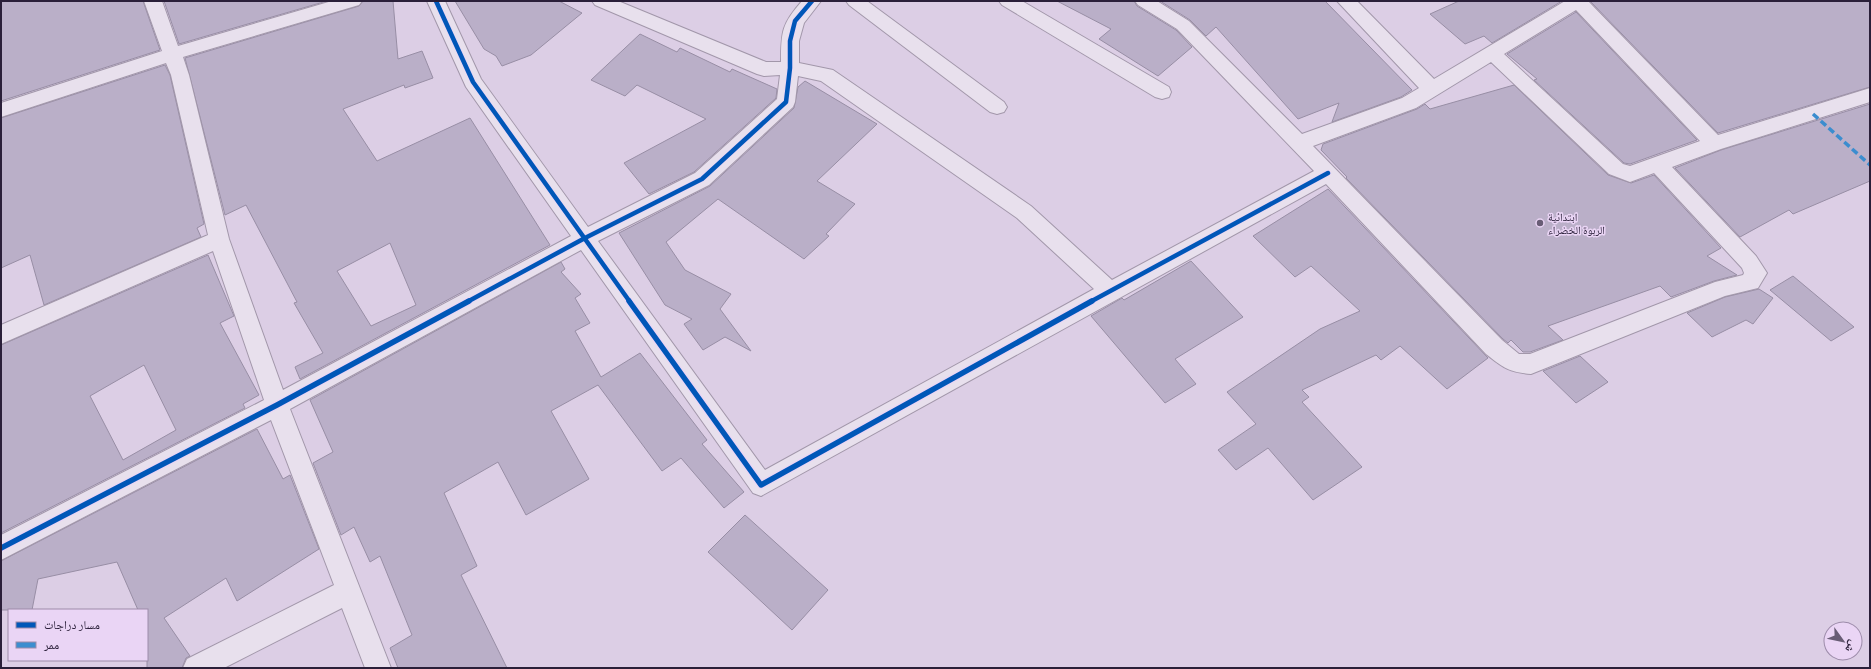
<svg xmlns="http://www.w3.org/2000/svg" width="1871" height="669" font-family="Bitter,'Noto Naskh Arabic',serif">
  <rect width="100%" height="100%" fill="#dccee5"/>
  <g fill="#baafc8" stroke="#988ea5" fill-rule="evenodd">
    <path d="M 1,1 L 143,1 L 160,50 L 1,101 Z"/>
    <path d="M 164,1 L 327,1 L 179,44 Z"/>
    <path d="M 363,1 L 393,1 L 398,59 L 422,51 L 433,78 L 405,88 L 404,85 L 343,109 L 377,161 L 470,118 L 550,245 L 300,379 L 295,367 L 323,353 L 294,303 L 297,302 L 246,205 L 225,215 L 185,58 L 359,6 ZM 390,243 L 416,305 L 371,326 L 337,271 Z"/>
    <path d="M 455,1 L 559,1 L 582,13 L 531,55 L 502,66 L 496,56 L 484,49 Z"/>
    <path d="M 1057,1 L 1134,1 L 1137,6 L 1176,30 L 1192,47 L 1158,76 L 1099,39 L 1111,29 Z"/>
    <path d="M 1160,1 L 1325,1 L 1412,90 L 1401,97 L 1332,122 L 1339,103 L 1298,119 L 1216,27 L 1206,36 L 1190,20 Z"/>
    <path d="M 1459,1 L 1562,1 L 1492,43 L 1484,36 L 1465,44 L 1430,14 Z"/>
    <path d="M 1590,1 L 1870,1 L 1870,87 L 1718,133 Z"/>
    <path d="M 1576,12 L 1697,140 L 1630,164 L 1624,163 L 1534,80 L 1537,79 L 1507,54 Z"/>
    <path d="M 640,34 L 677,52 L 680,48 L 730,72 L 732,69 L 777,89 L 776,98 L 694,172 L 649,194 L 624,163 L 706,119 L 637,85 L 625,96 L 591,80 Z"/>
    <path d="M 165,65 L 170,75 L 204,224 L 197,228 L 201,237 L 44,305 L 30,255 L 1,268 L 1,118 Z"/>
    <path d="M 805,81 L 877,124 L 817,181 L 855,204 L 826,234 L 829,236 L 804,259 L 718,199 L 666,242 L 685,270 L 731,294 L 720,309 L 751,351 L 725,337 L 703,350 L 684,324 L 692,319 L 665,305 L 619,233 L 710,186 L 794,108 L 798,87 Z"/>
    <path d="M 1514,85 L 1608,175 L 1631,183 L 1654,175 L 1721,248 L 1707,256 L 1737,275 L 1714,281 L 1671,297 L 1660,286 L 1548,326 L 1563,340 L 1530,352 L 1523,352 L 1511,340 L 1508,343 L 1503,339 L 1346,178 L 1347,177 L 1321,150 L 1323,144 L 1417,109 L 1425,104 L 1430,109 Z"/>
    <path d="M 1870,104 L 1870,181 L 1793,214 L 1789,210 L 1740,237 L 1675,168 L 1721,150 Z"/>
    <path d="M 1328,189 L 1488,358 L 1447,389 L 1400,346 L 1381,360 L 1376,355 L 1302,390 L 1309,397 L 1302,402 L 1362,467 L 1313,500 L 1268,448 L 1236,470 L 1218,450 L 1256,424 L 1227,392 L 1320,329 L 1360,311 L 1311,266 L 1295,277 L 1253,236 Z"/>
    <path d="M 208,255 L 234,316 L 220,323 L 259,395 L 243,404 L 245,408 L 1,533 L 1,345 ZM 144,365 L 176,430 L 123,460 L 90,396 Z"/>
    <path d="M 1191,261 L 1243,317 L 1175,359 L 1196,384 L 1165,403 L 1091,316 L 1122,298 L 1124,300 Z"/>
    <path d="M 561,262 L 565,269 L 561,272 L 581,294 L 575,298 L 590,323 L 575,331 L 601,377 L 640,353 L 707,440 L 702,444 L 744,492 L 724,508 L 681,458 L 662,471 L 598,385 L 551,411 L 589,479 L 526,515 L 498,462 L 444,493 L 477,566 L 461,575 L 507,668 L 398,668 L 390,648 L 412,635 L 380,556 L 370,562 L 354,527 L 341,535 L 313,463 L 333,452 L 310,400 Z"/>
    <path d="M 1793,276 L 1854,327 L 1831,341 L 1770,290 Z"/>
    <path d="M 1759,289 L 1773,298 L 1753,324 L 1746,320 L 1712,337 L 1687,313 L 1725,297 Z"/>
    <path d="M 1580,356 L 1608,382 L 1576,403 L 1543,371 Z"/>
    <path d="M 257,429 L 283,479 L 290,475 L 319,549 L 237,601 L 226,578 L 164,618 L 190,656 L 186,658 L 182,668 L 147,668 L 147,610 L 138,610 L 117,562 L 38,579 L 32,610 L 1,610 L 1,561 Z"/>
    <path d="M 745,515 L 828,590 L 792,630 L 708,552 Z"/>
  </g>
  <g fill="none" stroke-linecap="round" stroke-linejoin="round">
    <g stroke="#a297aa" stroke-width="2">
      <g id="street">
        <path d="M 144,1 L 162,1 L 178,46 L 332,1 L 362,1 L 359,5 L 183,57 L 189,75 L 229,239 L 283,390 L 571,236 L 466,87 L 427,1 L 445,1 L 481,79 L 588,227 L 695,173 L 777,99 L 780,75 L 764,76 L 757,74 L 595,5 L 592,1 L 618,1 L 766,62 L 781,62 C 781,31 782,24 802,1 L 821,1 L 804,23 L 799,41 L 799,63 L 833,70 L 1031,206 L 1112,280 L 1314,171 L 1177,29 L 1138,5 L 1135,1 L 1157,1 L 1189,21 L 1302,134 L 1402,98 L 1419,88 L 1337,1 L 1357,1 L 1434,79 L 1565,1 L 1588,1 L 1718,135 L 1870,88 L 1870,102 L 1721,149 L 1672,167 L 1756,256 L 1767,273 L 1758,288 L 1725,296 L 1531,374 C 1508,372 1504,368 1486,354 L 1326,184 L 761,496 L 753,493 L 581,250 L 290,409 L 391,668 L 365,668 L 342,608 L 224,668 L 183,668 L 187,659 L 334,585 L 271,420 L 1,560 L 1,535 L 264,400 L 213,251 L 1,344 L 1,325 L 208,235 L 171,75 L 166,63 L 1,117 L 1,103 L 162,51 ZM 1576,10 L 1700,141 L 1630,166 L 1623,164 L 1504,54 ZM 1491,62 L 1609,174 L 1630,182 L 1654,173 L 1742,268 L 1744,273 L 1743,275 L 1715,282 L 1530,354 L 1519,354 L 1502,340 L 1313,146 L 1416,108 ZM 798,76 L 821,81 L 1017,218 L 1094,289 L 765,470 L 598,241 L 709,185 L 793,107 L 795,102 Z"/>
        <path d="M 846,1 L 867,1 L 1004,102 L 1007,107 L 1004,112 L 997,114 L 990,112 L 849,5 Z"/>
        <path d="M 999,1 L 1022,1 L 1169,87 L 1171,92 L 1169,97 L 1162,99 L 1155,97 L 1002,5 Z"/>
      </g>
    </g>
    <use href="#street" fill="#e8e0ed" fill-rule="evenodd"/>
    <path stroke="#3b8dcf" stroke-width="3.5" stroke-dasharray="7 3.5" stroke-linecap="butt" d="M 1813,114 L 1870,165"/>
    <g stroke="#ead5f5" stroke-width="6">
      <g id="cycleway-far1">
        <path d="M 436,1 L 473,82 L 630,302"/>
        <path d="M 467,302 L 585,238 L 702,179 L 786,102 L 790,68 L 790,41 L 795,21 L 812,1"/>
        <path d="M 1090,302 L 1328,173"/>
      </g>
    </g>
    <g stroke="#ead5f5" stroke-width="8">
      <g id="cycleway">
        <path d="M 629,301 L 761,485 L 1092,301"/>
        <path d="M 1,548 L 277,405 L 469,301"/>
      </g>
    </g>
    <use href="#cycleway-far1" stroke="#0057b8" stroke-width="4.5"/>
    <use href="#cycleway" stroke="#0057b8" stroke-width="5.5"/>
  </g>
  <circle fill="#685c75" stroke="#ead5f5" stroke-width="1.5" cx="1540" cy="223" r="4"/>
  <g text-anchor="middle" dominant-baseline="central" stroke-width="3" stroke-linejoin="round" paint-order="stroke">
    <g font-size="11" fill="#2a1f39" stroke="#ead5f5" text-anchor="start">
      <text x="1548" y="217">ابتدائية<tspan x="1548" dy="13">الربوة الخضراء</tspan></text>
    </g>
  </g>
  <rect width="1871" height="669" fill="none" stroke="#2a1f39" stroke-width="4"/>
  <rect x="8" y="609" width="140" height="52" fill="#ead5f5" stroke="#9d8caa"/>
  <rect x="16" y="622" width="20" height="6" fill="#0057b8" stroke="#9d8caa"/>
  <text x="44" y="629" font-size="12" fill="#2a1f39">مسار دراجات</text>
  <rect x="16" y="642" width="20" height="6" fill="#3b8dcf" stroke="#9d8caa"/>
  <text x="44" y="649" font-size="12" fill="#2a1f39">ممر</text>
  <g transform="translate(1843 641) rotate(123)"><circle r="19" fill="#ead5f5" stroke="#9d8caa"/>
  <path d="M0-3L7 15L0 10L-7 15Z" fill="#685c75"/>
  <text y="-6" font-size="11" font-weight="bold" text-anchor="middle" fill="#2a1f39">ش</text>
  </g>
</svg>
